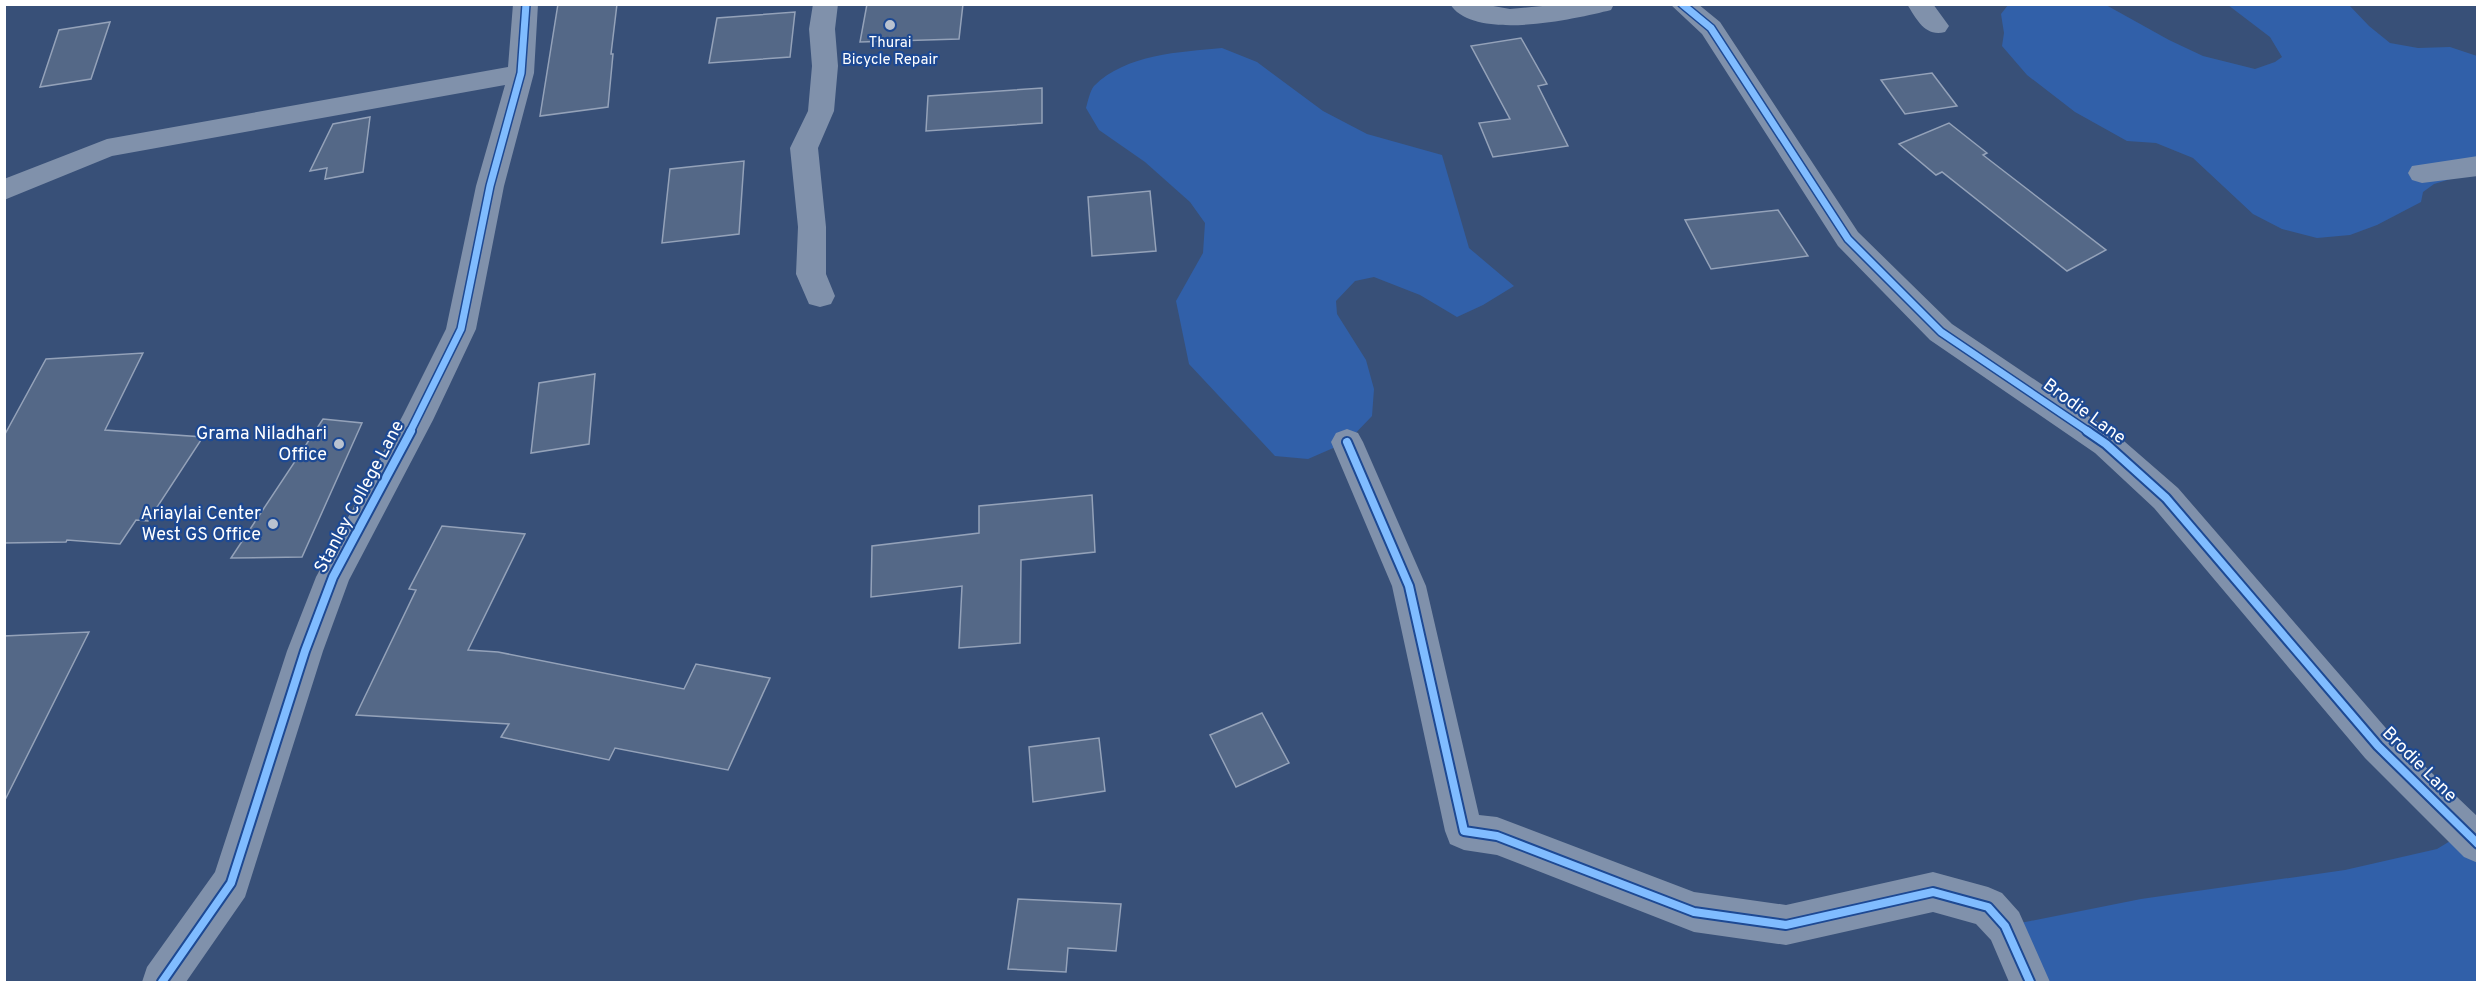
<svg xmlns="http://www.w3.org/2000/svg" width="2482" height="987" font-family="Overpass,sans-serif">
  <rect width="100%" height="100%" fill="#385078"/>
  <g fill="#3160a9">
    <path d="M 2008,5 L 2106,5 L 2169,40 L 2203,56 L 2255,69 L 2275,62 L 2282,57 L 2270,37 L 2228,5 L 2349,5 L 2369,26 L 2390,43 L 2418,48 L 2450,47 L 2477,56 L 2477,171 L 2434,184 L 2423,192 L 2421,202 L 2377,225 L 2350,235 L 2317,238 L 2282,229 L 2253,214 L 2193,158 L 2156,143 L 2127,141 L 2075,112 L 2027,75 L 2002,46 L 2004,33 L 2001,14 Z"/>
    <path d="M 1222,48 L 1257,62 L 1323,111 L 1367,134 L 1442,155 L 1469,248 L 1514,286 L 1483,305 L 1457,317 L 1420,295 L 1374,277 L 1355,281 L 1336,301 L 1337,314 L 1366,360 L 1374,389 L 1372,416 L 1347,442 L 1308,459 L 1275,456 L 1189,364 L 1176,301 L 1203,253 L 1205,223 L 1190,202 L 1145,162 L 1099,130 L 1086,108 C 1088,101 1090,91 1094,86 C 1126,54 1180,52 1222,48 Z"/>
    <path d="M 2465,832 L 2477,844 L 2477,982 L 2030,982 L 2005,926 L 2141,899 L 2345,870 L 2437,849 Z"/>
  </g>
  <g fill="#546887" stroke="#94a2b9" stroke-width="1.5">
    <path d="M 558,4 L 617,4 L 611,54 L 613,54 L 608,107 L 540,116 Z"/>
    <path d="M 867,4 L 963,4 L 959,39 L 860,42 Z"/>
    <path d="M 795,12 L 790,57 L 709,63 L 717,18 Z"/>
    <path d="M 110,22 L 91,79 L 40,87 L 59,30 Z"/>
    <path d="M 1521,38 L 1547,84 L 1538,86 L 1568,146 L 1493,157 L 1479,123 L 1510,119 L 1471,46 Z"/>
    <path d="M 1932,73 L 1957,106 L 1905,114 L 1881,80 Z"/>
    <path d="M 1042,88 L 1042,123 L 926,131 L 928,96 Z"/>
    <path d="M 370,117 L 363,172 L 325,179 L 327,168 L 310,171 L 333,124 Z"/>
    <path d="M 1949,123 L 1987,153 L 1983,155 L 2106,250 L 2067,271 L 1942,172 L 1936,175 L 1899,144 Z"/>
    <path d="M 744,161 L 739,234 L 662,243 L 670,169 Z"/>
    <path d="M 1150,191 L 1156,251 L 1092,256 L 1088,197 Z"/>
    <path d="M 1778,210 L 1808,256 L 1711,269 L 1685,220 Z"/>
    <path d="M 143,353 L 105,430 L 203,437 L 148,521 L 136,520 L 120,544 L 67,540 L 66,542 L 4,543 L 4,436 L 46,359 Z"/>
    <path d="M 595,374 L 589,444 L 531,453 L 539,383 Z"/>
    <path d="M 323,419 L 362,423 L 302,557 L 231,558 Z"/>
    <path d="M 1092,495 L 1095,552 L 1021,560 L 1020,643 L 959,648 L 962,586 L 871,597 L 872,546 L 979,533 L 979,506 Z"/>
    <path d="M 442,526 L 525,534 L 468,650 L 498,652 L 684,689 L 696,664 L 770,678 L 728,770 L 615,748 L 609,760 L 501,737 L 509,724 L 356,715 L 416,590 L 409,589 Z"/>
    <path d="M 89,632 L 4,802 L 4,636 Z"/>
    <path d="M 1262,713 L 1289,763 L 1236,787 L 1210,735 Z"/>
    <path d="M 1099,738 L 1105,791 L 1033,802 L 1029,747 Z"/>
    <path d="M 1018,899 L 1121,904 L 1116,951 L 1068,948 L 1066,972 L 1008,969 Z"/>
  </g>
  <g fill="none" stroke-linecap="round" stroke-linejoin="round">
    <g fill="#8091ab" fill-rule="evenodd">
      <path d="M 513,4 L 538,4 L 534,73 L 504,186 L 476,329 L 433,420 L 349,580 L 323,651 L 245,897 L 186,982 L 142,982 L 147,967 L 215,872 L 287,651 L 316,577 L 403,415 L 446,329 L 476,186 L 505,85 L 112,156 L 4,200 L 4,179 L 107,139 L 508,67 Z"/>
      <path d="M 813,4 L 838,4 L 835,29 L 838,66 L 834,111 L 818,148 L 826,227 L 826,274 L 835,296 L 831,304 L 820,307 L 809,304 L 796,274 L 798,227 L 790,148 L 808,111 L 812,66 L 809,29 Z"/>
      <path d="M 1450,4 L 1482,4 L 1510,9 L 1563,4 L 1614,4 L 1611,10 C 1575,19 1474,42 1450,4 Z"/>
      <path d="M 1670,4 L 1698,4 L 1720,22 L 1858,232 L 1952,324 L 2117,435 L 2178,488 L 2391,734 L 2478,817 L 2478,863 L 2464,857 L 2365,758 L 2154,508 L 2095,453 L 1930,340 L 1838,246 L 1702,34 Z"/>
      <path d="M 1907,4 L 1933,4 L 1949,26 L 1945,32 C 1925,37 1917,20 1907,4 Z"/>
      <path d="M 2478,156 L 2478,176 L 2422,183 L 2412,180 L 2408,173 L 2412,166 Z"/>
      <path d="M 1347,429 L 1358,433 L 1363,442 L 1426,586 L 1479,815 L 1497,817 L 1694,892 L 1786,905 L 1933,872 L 1988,887 L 2002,893 L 2019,912 L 2050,982 L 2009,982 L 1991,940 L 1976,924 L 1933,912 L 1786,945 L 1694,932 L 1497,855 L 1464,850 L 1450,844 L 1445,831 L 1392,586 L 1331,442 L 1336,433 Z"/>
    </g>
    <g stroke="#1d4993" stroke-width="10">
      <g id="cycleway-far1">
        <path d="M 1682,4 L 1711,28 L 1848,239 L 1941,332 L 2089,432"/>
        <path d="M 410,432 L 461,329 L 490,186 L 521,73 L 526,4"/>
      </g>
    </g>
    <g stroke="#1d4993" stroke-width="12">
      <g id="cycleway">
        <path d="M 2087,431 L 2106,444 L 2166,498 L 2378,746 L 2478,844"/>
        <path d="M 1347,442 L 1409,586 L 1464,831 L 1497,836 L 1694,912 L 1786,925 L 1933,892 L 1988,907 L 2005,926 L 2030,982"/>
        <path d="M 162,982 L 231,883 L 305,651 L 333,577 L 411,431"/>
      </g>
    </g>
    <use href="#cycleway-far1" stroke="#80bcff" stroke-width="7"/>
    <use href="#cycleway" stroke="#80bcff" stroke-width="8"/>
  </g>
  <g fill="#b9c2d0" stroke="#1d4993" stroke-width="2">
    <circle cx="890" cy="25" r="6"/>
    <circle cx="339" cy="444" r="6"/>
    <circle cx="273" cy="524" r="6"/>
  </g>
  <g text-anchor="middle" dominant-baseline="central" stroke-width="4.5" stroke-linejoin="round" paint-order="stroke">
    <g font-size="15" fill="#fff" stroke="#1d4993">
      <text x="890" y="43">Thurai<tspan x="890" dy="17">Bicycle Repair</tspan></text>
    </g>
    <g font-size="18" fill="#fff" stroke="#1d4993">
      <text transform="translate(2084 412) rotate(36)">Brodie Lane</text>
      <text transform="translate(360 497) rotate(-62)">Stanley College Lane</text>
      <text transform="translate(2419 765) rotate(45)">Brodie Lane</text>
    </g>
    <g font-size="18" fill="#fff" stroke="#1d4993" text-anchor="end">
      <text x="327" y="434">Grama Niladhari<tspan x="327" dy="21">Office</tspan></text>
      <text x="261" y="514">Ariaylai Center<tspan x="261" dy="21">West GS Office</tspan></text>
    </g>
  </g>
  <rect width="2482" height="987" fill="none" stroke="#ffffff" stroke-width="12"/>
</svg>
